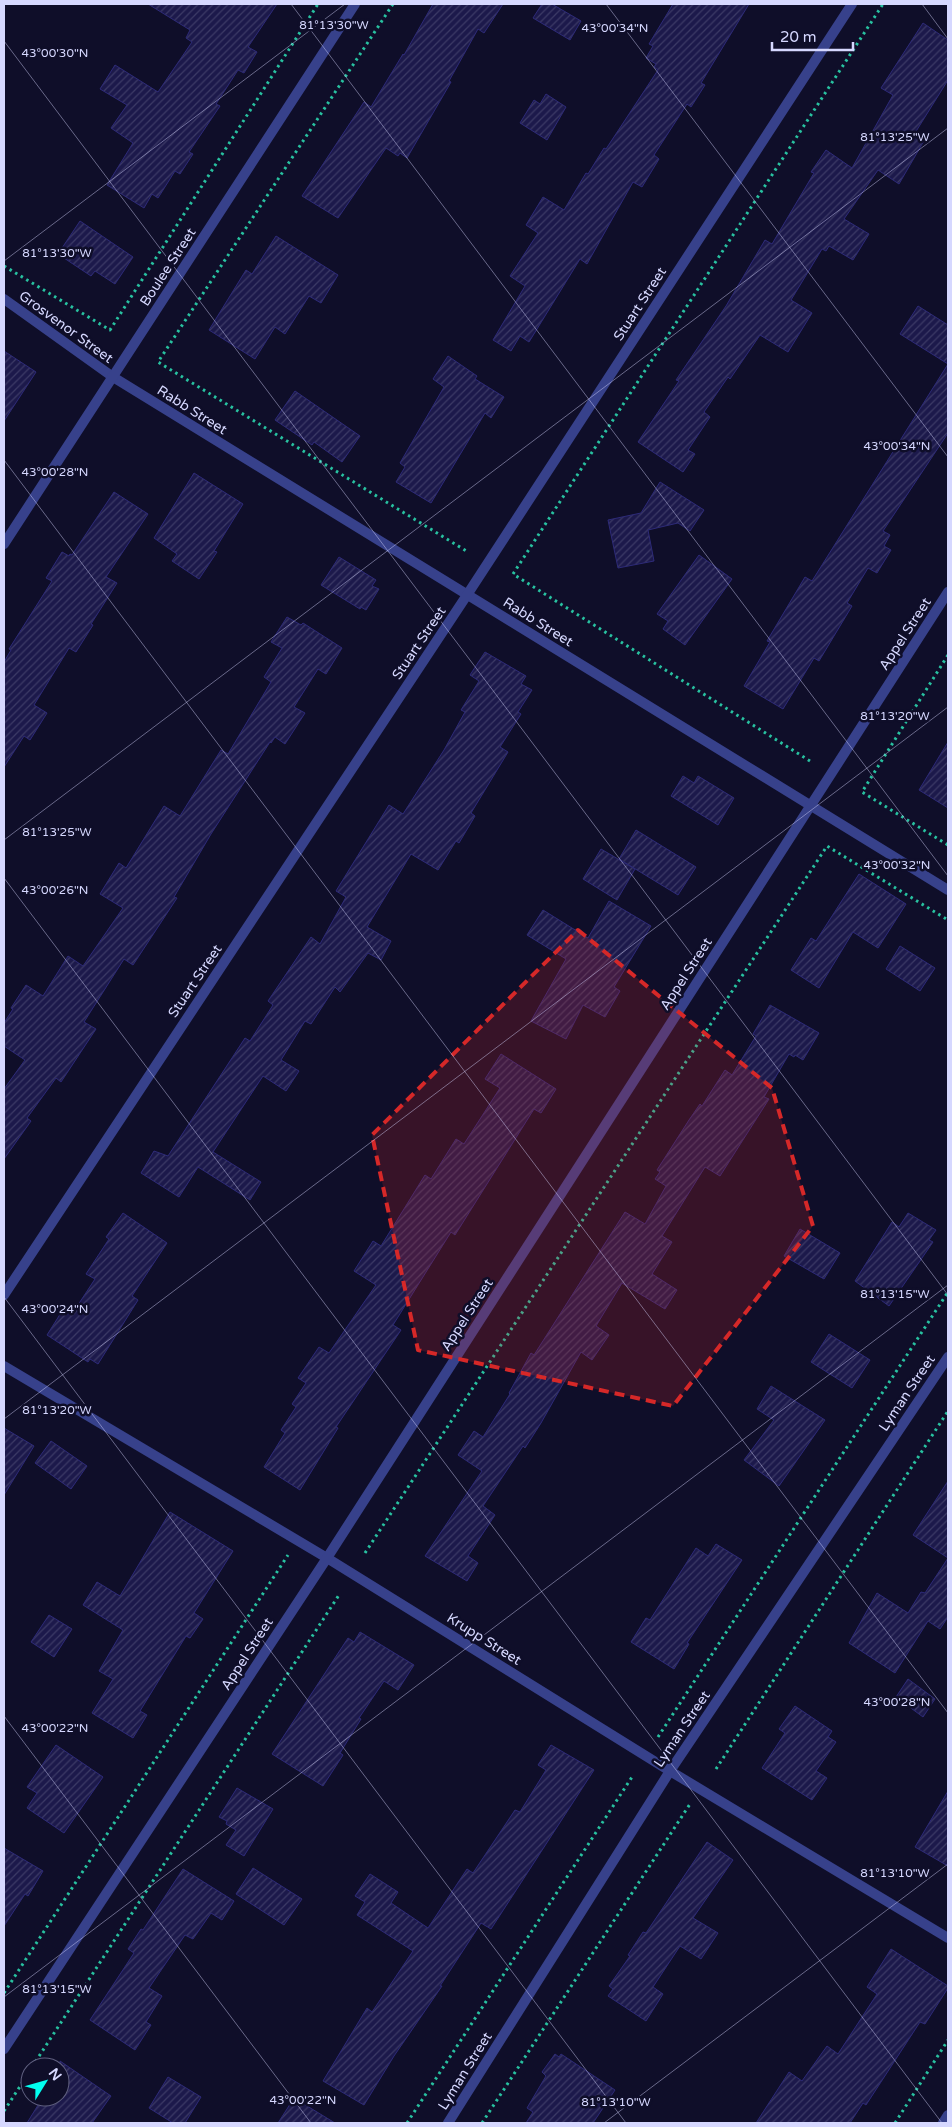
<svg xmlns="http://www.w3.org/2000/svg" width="952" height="2127" font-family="'Varela Round',sans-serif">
  <defs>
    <pattern id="building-hatch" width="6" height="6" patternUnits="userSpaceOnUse" patternTransform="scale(1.25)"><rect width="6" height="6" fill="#1c194b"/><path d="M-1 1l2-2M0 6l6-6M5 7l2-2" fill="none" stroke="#3c3a66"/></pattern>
  </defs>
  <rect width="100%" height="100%" fill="#0f0e29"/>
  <g fill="url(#building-hatch)" stroke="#2d2a78">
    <path d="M 148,4 L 277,4 L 248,47 L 257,52 L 244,73 L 238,70 L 216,104 L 220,106 L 189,152 L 193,154 L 180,174 L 175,171 L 158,198 L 152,194 L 144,208 L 107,185 L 133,143 L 111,128 L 127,105 L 100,89 L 115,65 L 158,92 L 192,42 L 186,38 L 190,30 Z"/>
    <path d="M 433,4 L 503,4 L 484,33 L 478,29 L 449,81 L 451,82 L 407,158 L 400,153 L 398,156 L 386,148 L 338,218 L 302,196 L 364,102 L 371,107 L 403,54 L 404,55 Z"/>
    <path d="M 542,4 L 552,4 L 581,21 L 570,40 L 533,18 Z"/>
    <path d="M 673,4 L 749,4 L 701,83 L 705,85 L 691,107 L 687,104 L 654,155 L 659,159 L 642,187 L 633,182 L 587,264 L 580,259 L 529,342 L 520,336 L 511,351 L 493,340 L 525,286 L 510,276 L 538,233 L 526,225 L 543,197 L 564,210 L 586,173 L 588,174 L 604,148 L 606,149 L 658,70 L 654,67 L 656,64 L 646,58 L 653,46 L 649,44 Z"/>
    <path d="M 923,23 L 948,40 L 948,80 L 915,133 L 925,139 L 899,184 L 878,170 L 844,219 L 869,234 L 853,260 L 829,246 L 826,251 L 822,249 L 791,300 L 812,313 L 788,352 L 760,335 L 730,379 L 728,377 L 704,412 L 710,417 L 688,450 L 695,454 L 683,472 L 638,442 L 679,381 L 676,380 L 726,306 L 765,240 L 772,244 L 814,173 L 811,172 L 826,150 L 852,168 L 893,95 L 881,88 Z"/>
    <path d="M 546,94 L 566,107 L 547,140 L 520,123 L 534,100 L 540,104 Z"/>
    <path d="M 80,221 L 133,257 L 115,284 L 95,271 L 91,276 L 58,254 Z"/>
    <path d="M 276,236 L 338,275 L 321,303 L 309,296 L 285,334 L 275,327 L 255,359 L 209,330 L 246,270 L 252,274 Z"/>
    <path d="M 918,306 L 948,325 L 948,433 L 883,531 L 890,535 L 884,546 L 891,550 L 877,573 L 868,568 L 847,603 L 852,606 L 819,661 L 814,658 L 783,709 L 744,686 L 770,642 L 767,641 L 805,577 L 812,581 L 948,364 L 900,334 Z"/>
    <path d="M 4,351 L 36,372 L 4,421 Z"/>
    <path d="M 448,356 L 477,376 L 475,379 L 504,397 L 491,418 L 485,413 L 431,503 L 396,482 L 405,467 L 400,463 L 444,387 L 433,379 Z"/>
    <path d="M 295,391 L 360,436 L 342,462 L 314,442 L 312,445 L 275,420 Z"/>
    <path d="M 194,473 L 243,504 L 214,551 L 217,552 L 199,579 L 172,561 L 177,554 L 154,538 Z"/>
    <path d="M 660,482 L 704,510 L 690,531 L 678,523 L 648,530 L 654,561 L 618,568 L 608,520 L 641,513 Z"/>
    <path d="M 114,492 L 148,514 L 106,577 L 117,583 L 91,624 L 93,625 L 76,652 L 69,648 L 34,705 L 47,713 L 30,740 L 24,736 L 4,767 L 4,662 L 11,650 L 9,649 L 52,581 L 46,578 L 62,552 L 69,556 L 70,554 L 72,555 Z"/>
    <path d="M 699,555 L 732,579 L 685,645 L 663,629 L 668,621 L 657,614 Z"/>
    <path d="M 339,557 L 376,580 L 372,586 L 379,589 L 366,610 L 361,607 L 360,609 L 321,585 Z"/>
    <path d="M 287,617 L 301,625 L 303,623 L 342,648 L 326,674 L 318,669 L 294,707 L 305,713 L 285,744 L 275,737 L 271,743 L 270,742 L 211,834 L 174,897 L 177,898 L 133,965 L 124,959 L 84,1022 L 96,1029 L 61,1082 L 56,1078 L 27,1118 L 31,1121 L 4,1159 L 4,1089 L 25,1060 L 4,1046 L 4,1023 L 13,1009 L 11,1008 L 26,985 L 43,996 L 68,956 L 83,966 L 123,908 L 100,894 L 119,863 L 126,868 L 164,806 L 180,816 L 221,750 L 228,754 L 271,682 L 264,677 L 282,648 L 271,642 Z"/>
    <path d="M 485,652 L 526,676 L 521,684 L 532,690 L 518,712 L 521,714 L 500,747 L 508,752 L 471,813 L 475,816 L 459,843 L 456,841 L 438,870 L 411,854 L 367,927 L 391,941 L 381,960 L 368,953 L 340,992 L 335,987 L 311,1024 L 305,1021 L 281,1060 L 299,1071 L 286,1091 L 263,1076 L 213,1152 L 261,1182 L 250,1200 L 198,1167 L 179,1197 L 141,1173 L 154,1151 L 168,1156 L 245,1038 L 250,1041 L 273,1005 L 268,1001 L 311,937 L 320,944 L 346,897 L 336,891 L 389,805 L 403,814 L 444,750 L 465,712 L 461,710 L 479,681 L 470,675 Z"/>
    <path d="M 948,742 L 948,808 L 919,790 Z"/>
    <path d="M 683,776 L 694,783 L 698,776 L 734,798 L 718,825 L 671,796 Z"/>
    <path d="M 636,830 L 696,867 L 678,895 L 619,859 Z"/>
    <path d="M 601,849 L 635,869 L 617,900 L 583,879 Z"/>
    <path d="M 859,874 L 906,904 L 878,948 L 853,932 L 819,988 L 791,970 L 811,938 L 816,941 Z"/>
    <path d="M 609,901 L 651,926 L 614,987 L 620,991 L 605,1017 L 583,1005 L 566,1039 L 531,1021 L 566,959 L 527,935 L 543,910 L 588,938 Z"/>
    <path d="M 900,946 L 935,968 L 920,991 L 886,969 Z"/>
    <path d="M 770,1005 L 819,1033 L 803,1060 L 795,1055 L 794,1057 L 789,1054 L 764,1097 L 769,1099 L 720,1176 L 705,1167 L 662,1236 L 672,1242 L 652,1274 L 677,1290 L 665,1309 L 622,1283 L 596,1326 L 609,1335 L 592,1360 L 581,1352 L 541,1423 L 525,1448 L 523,1446 L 483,1506 L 495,1515 L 468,1556 L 478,1563 L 467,1581 L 425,1556 L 482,1471 L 458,1455 L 474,1431 L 483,1437 L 510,1394 L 509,1393 L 531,1353 L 534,1355 L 625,1212 L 645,1224 L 666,1186 L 655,1179 L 660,1172 L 657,1170 L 689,1120 L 700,1104 L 702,1106 L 725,1070 L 732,1075 L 756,1036 L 753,1034 Z"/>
    <path d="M 501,1054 L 556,1089 L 541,1113 L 534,1109 L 455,1235 L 451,1232 L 393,1325 L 401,1330 L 336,1427 L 338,1428 L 300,1490 L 264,1467 L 285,1433 L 281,1430 L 296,1407 L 292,1404 L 306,1383 L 298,1378 L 319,1347 L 329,1353 L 376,1285 L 354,1271 L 373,1241 L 381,1246 L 425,1175 L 431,1179 L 456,1139 L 464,1144 L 500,1088 L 485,1079 Z"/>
    <path d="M 123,1213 L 167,1243 L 132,1296 L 138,1300 L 98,1364 L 90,1359 L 88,1362 L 47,1335 L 64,1308 L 72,1314 L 95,1279 L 86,1274 L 109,1239 L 106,1237 Z"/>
    <path d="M 908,1213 L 936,1230 L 929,1240 L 933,1242 L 889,1306 L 855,1281 L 892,1222 L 899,1227 Z"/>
    <path d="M 800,1229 L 840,1253 L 824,1279 L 784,1256 Z"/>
    <path d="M 829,1334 L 870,1360 L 852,1388 L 811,1362 Z"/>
    <path d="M 771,1386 L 825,1420 L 779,1486 L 744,1460 L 774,1420 L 757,1409 Z"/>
    <path d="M 4,1428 L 34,1446 L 4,1495 Z"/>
    <path d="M 51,1441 L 87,1466 L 71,1489 L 35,1463 Z"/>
    <path d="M 948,1481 L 948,1617 L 940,1629 L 928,1621 L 895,1673 L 849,1643 L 877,1593 L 908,1613 L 921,1592 L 925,1593 L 948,1558 L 913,1535 Z"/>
    <path d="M 170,1512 L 233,1551 L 194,1613 L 203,1619 L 190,1638 L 186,1636 L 140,1711 L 147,1715 L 133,1738 L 92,1713 L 113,1679 L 99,1671 L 123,1630 L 83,1605 L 97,1582 L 120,1596 Z"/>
    <path d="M 716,1544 L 742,1560 L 687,1643 L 689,1644 L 674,1669 L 631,1642 L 646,1618 L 650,1620 L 696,1548 L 708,1556 Z"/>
    <path d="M 49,1615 L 72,1629 L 54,1657 L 31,1642 Z"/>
    <path d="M 360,1632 L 414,1665 L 398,1690 L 384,1681 L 359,1718 L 361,1719 L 340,1753 L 343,1755 L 323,1786 L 272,1754 L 348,1638 L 354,1642 Z"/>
    <path d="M 908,1679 L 935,1699 L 923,1717 L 896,1697 Z"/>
    <path d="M 795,1706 L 832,1731 L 828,1737 L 836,1742 L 816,1771 L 827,1778 L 812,1800 L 762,1768 L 785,1733 L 779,1729 Z"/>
    <path d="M 56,1745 L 103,1777 L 64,1833 L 27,1808 L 37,1793 L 27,1787 Z"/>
    <path d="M 551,1745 L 594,1770 L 491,1929 L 481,1923 L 440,1986 L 442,1986 L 394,2056 L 364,2105 L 323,2081 L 367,2008 L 372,2012 L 413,1951 L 357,1915 L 365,1902 L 355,1896 L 370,1874 L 398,1892 L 391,1903 L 428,1928 L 467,1869 L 473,1873 L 515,1810 L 520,1812 L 546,1770 L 538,1765 Z"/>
    <path d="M 237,1788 L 273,1809 L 244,1856 L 226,1845 L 236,1830 L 226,1824 L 227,1821 L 219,1817 Z"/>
    <path d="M 948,1791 L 948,1866 L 915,1847 Z"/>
    <path d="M 707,1842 L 733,1860 L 693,1918 L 718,1933 L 701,1959 L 680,1946 L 653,1987 L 663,1994 L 646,2021 L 608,1996 L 613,1989 L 609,1986 L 630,1956 L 628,1955 L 643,1932 L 646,1933 Z"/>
    <path d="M 4,1848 L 43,1871 L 28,1896 L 25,1894 L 4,1926 Z"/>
    <path d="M 253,1868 L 302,1899 L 284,1925 L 236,1894 Z"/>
    <path d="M 183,1869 L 234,1901 L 222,1920 L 211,1913 L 193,1939 L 185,1935 L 149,1988 L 162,1996 L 146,2022 L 151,2025 L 135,2050 L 90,2020 L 134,1953 L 128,1949 L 141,1929 L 143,1930 Z"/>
    <path d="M 891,1949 L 948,1986 L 948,1988 L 925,2024 L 920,2022 L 866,2105 L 863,2103 L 850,2123 L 756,2123 L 789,2072 L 802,2081 L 827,2046 L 838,2054 L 877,1994 L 867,1987 Z"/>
    <path d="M 555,2054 L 559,2057 L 561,2054 L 615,2090 L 593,2123 L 526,2123 L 533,2112 L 527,2108 L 546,2076 L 542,2072 Z"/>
    <path d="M 60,2061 L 111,2096 L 92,2123 L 27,2123 L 43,2097 L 60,2097 Z"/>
    <path d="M 168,2077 L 201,2097 L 185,2123 L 173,2123 L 149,2108 Z"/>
    <path d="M 294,2098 L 335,2123 L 278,2123 Z"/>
  </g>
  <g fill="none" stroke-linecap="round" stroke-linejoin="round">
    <g stroke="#28c1a0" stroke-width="3" stroke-dasharray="2.5 4" stroke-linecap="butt">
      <path d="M 393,4 L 158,362 L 468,552"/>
      <path d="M 4,266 L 110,330 L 318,4"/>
      <path d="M 948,655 L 862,792 L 948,845"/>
      <path d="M 810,761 L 513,574 L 883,4"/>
      <path d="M 365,1553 L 827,846 L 948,920"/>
      <path d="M 658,1737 L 948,1292"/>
      <path d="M 716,1769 L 948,1411"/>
      <path d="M 4,1993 L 288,1555"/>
      <path d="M 32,2067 L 339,1595"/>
      <path d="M 4,2111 L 30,2071"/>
      <path d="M 407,2123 L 632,1777"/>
      <path d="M 482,2123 L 690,1804"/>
      <path d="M 895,2123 L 948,2040"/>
    </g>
    <g stroke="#37418b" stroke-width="10">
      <path d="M 4,299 L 113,377 L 948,890"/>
      <path d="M 4,544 L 355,4"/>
      <path d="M 4,1295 L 467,595 L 852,4"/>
      <path d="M 4,1366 L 327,1558 L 670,1771 L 948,1938"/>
      <path d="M 4,2049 L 327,1558 L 948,592"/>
      <path d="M 448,2123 L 670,1771 L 948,1357"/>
    </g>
    <path stroke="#37418b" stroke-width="10" d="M 943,2123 L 948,2115"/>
  </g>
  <path fill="#d62828" fill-opacity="0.2" stroke="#d62828" stroke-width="4" stroke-dasharray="10 6" stroke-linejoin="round" d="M 578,930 L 772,1088 L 813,1226 L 673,1406 L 418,1350 L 372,1135 Z"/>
  <path fill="none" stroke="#d6d8ff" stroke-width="1" stroke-opacity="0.45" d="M 291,4 L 948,876M 606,4 L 948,457M 922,4 L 948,39M 4,41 L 948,1295M 4,261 L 345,4M 4,460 L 948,1713M 4,840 L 948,128M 4,878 L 942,2123M 4,1297 L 626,2123M 4,1419 L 948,707M 4,1716 L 311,2123M 4,1997 L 948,1285M 604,2123 L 948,1864"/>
  <g text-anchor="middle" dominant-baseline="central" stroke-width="5" stroke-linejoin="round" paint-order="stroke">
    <g font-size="14" fill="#d6d8ff" stroke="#0f0e29">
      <text transform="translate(168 267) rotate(-57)">Boulee Street</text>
      <text transform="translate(640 304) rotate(-57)">Stuart Street</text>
      <text transform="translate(66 327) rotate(36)">Grosvenor Street</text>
      <text transform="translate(192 410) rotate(32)">Rabb Street</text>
      <text transform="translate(538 622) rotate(32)">Rabb Street</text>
      <text transform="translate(905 634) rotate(-57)">Appel Street</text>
      <text transform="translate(419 643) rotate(-56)">Stuart Street</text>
      <text transform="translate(686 974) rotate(-57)">Appel Street</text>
      <text transform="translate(195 981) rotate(-56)">Stuart Street</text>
      <text transform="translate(467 1315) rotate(-57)">Appel Street</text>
      <text transform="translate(907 1393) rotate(-56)">Lyman Street</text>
      <text transform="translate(484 1639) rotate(32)">Krupp Street</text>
      <text transform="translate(247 1654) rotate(-57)">Appel Street</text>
      <text transform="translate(682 1729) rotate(-56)">Lyman Street</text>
      <text transform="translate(465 2071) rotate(-58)">Lyman Street</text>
    </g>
  </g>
  <g font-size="12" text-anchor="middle" fill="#d6d8ff" stroke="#0f0e29" stroke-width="5" stroke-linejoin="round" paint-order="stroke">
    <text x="334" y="29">81°13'30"W</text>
    <text x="615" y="32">43°00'34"N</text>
    <text x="55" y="57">43°00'30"N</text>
    <text x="895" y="141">81°13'25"W</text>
    <text x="57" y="257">81°13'30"W</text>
    <text x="897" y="450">43°00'34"N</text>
    <text x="55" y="476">43°00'28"N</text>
    <text x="895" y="720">81°13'20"W</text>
    <text x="57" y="836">81°13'25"W</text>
    <text x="897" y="869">43°00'32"N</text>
    <text x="55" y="894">43°00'26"N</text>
    <text x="895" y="1298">81°13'15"W</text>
    <text x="55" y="1313">43°00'24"N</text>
    <text x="57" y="1414">81°13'20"W</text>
    <text x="897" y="1706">43°00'28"N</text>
    <text x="55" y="1732">43°00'22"N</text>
    <text x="895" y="1877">81°13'10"W</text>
    <text x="57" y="1993">81°13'15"W</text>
    <text x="303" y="2104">43°00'22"N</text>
    <text x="616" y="2106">81°13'10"W</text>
  </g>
  <rect width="952" height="2127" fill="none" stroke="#d6d8ff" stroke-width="10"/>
  <g transform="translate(45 2082) rotate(53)"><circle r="24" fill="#0f0e29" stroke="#5f5f7f"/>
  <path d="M0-4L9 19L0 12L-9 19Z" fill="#02fff0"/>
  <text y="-8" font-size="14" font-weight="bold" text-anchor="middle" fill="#d6d8ff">N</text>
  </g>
  <path d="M772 42v8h81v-8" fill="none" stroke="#d6d8ff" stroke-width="2.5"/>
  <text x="780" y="42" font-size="15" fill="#d6d8ff" stroke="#0f0e29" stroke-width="4" paint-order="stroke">20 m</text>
</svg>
